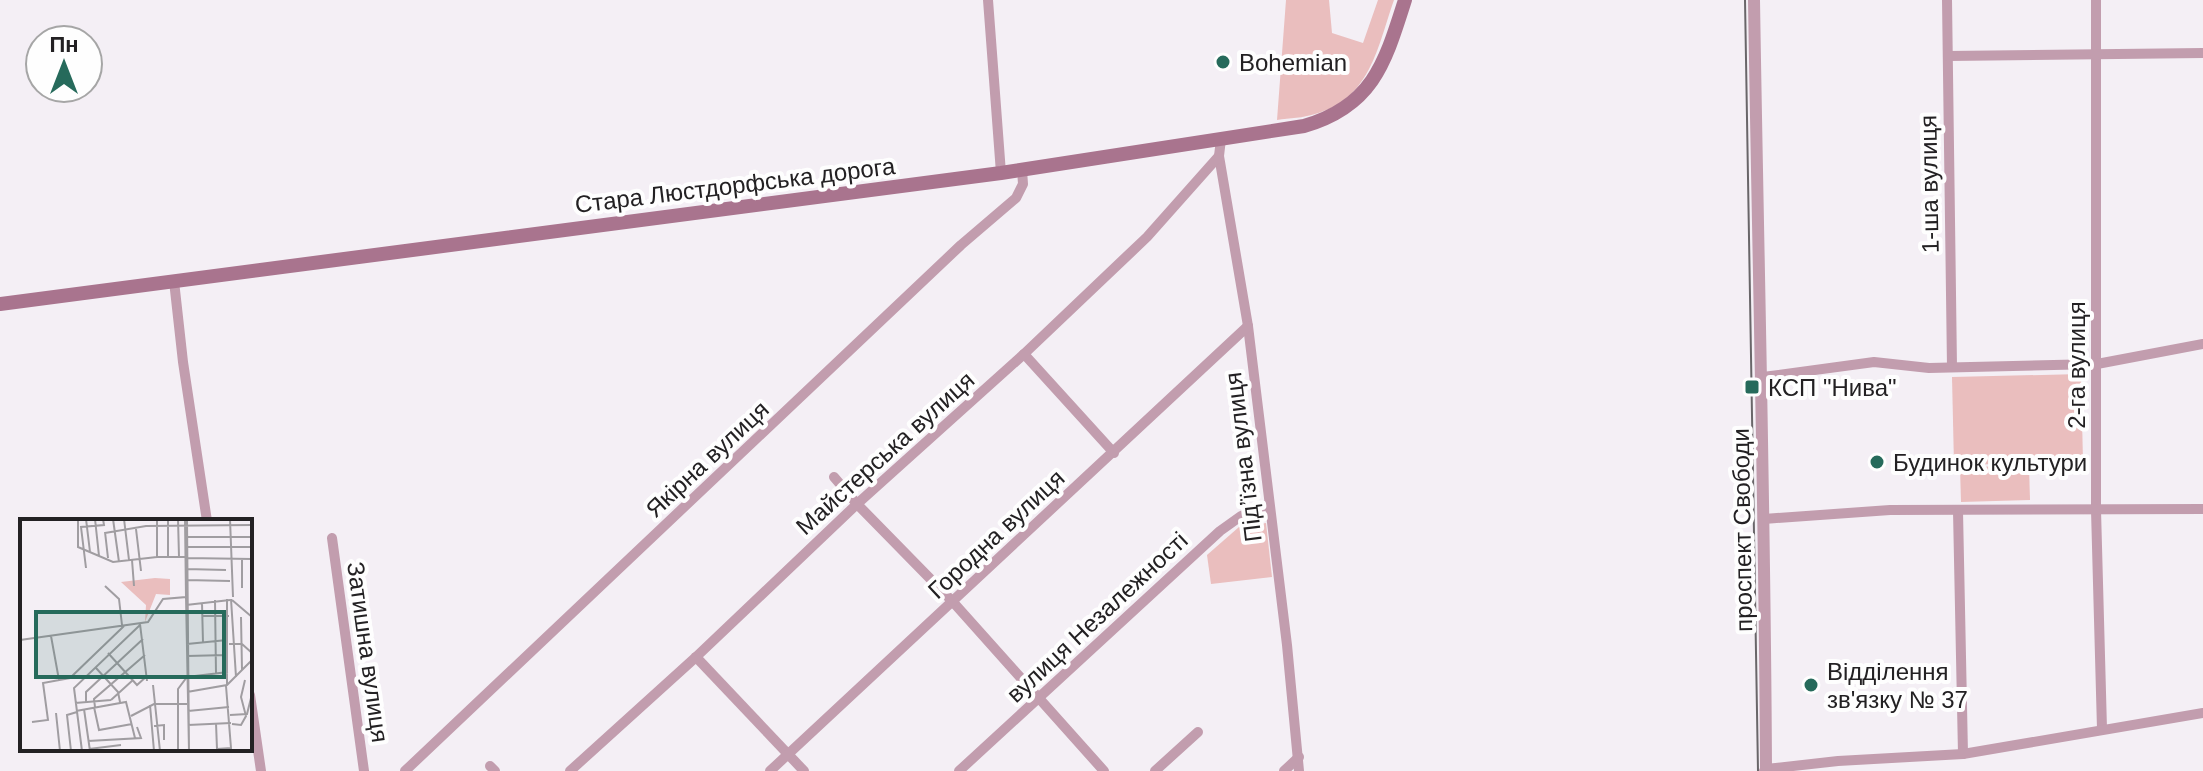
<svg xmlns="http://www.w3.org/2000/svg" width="2203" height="771" font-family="Arial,sans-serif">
  <rect width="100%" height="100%" fill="#f4eff5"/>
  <g fill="#eabebe">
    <path d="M 1286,0 L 1329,0 L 1332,33 L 1363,43 L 1378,0 L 1394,0 C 1377,48 1371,98 1315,114 C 1303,118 1290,118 1277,120 Z"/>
    <path d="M 2081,374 L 2083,462 L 1954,465 L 1952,377 Z"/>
    <path d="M 2029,466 L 2030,500 L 1961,502 L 1960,467 Z"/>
    <path d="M 1266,523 L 1272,577 L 1211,584 L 1207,555 L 1239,527 Z"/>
  </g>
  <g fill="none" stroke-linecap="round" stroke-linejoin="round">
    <g stroke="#c29dae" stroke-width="10">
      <path d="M 988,0 L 1001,173"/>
      <path d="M 1947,0 L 1952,367"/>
      <path d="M 2096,0 L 2096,510 L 2102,729"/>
      <path d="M 1948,56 L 2203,53"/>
      <path d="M 1221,139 L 1219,156 L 1248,326 L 1287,645 L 1299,771"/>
      <path d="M 174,281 L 183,362 L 207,521"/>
      <path d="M 1024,354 L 1114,453"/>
      <path d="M 1763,377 L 1874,362 L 1929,368 L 2097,364 L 2203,344"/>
      <path d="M 834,477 L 857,504 L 953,602 L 1104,771"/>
      <path d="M 1958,511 L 1963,754"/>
      <path d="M 1764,519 L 1890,510 L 2203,509"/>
      <path d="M 332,538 L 364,771"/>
      <path d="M 696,657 L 804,771"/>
      <path d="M 250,695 L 261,771"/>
      <path d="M 490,766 L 495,771"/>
      <path d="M 405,771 L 961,245 L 1016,198 L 1023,184 L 1022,170"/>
      <path d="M 570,771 L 696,657 L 857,504 L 1024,354 L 1147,237 L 1219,156"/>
      <path d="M 770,771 L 1248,326"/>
      <path d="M 959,771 L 1220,531 L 1241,516 L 1269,504"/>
      <path d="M 1155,771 L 1198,732"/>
      <path d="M 1284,771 L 1299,757"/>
      <path d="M 1764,771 L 1766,769 L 1838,761 L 1963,754 L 2203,713"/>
    </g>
    <path stroke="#c29dae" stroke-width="12" d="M 1754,0 C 1758,257 1765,514 1766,771"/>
    <path stroke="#a9748e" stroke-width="14" d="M 0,304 L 1001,173 L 1304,126 C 1373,106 1385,63 1405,0"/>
    <path stroke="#696669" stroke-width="2" d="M 1745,0 L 1758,771"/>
  </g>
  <g fill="#266a5b" stroke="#fefefe" stroke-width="3">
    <circle cx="1223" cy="62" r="8"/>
    <rect x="1744" y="379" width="16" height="16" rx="4"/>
    <circle cx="1877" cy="462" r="8"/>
    <circle cx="1811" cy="685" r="8"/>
  </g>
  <g text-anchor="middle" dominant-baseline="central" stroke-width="8" stroke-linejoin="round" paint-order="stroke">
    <g font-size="24" fill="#232123" stroke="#fefefe" text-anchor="start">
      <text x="1239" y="62">Bohemian</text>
      <text x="1768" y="387">КСП "Нива"</text>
      <text x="1893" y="462">Будинок культури</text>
      <text x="1827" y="671">Відділення<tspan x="1827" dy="28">зв'язку № 37</tspan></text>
    </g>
    <g font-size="24" fill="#232123" stroke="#fefefe">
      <text transform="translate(1929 184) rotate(-91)">1-ша вулиця</text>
      <text transform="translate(735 185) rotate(-7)">Стара Люстдорфська дорога</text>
      <text transform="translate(2076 365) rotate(-90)">2-га вулиця</text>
      <text transform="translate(885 453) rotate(-42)">Майстерська вулиця</text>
      <text transform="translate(1243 457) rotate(-97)">Підʼїзна вулиця</text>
      <text transform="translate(707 459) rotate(-43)">Якірна вулиця</text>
      <text transform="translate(1742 530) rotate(-91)">проспект Свободи</text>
      <text transform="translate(996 534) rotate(-43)">Городна вулиця</text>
      <text transform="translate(1097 617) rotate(-43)">вулиця Незалежності</text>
      <text transform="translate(368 652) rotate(82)">Затишна вулиця</text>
    </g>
  </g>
  <g transform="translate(20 519)">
    <rect width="232" height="232" fill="#f4eff5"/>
    <path d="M 135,59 L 150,60 L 150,76 L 136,75 L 125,103 L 126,86 L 101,63 Z" fill="#eabebe"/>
    <path fill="none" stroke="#a09da1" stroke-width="2" d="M 58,0 L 58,28 L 93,43 L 137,38M 66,0 L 70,33M 75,0 L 79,37M 93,0 L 99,43M 104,0 L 109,41M 137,0 L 137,38 L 166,38M 148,0 L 148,38M 158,0 L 159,38M 167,0 L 169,232M 210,0 L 213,78M 116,10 L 121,52M 85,13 L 88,39M 85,14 L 126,7 L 232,6M 166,18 L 232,18M 166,28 L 232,28M 166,39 L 232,40M 222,40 L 222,69M 112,41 L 114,67M 66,49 L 61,8 L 84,6 L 83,0M 166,50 L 206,51M 166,61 L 210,62M 85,67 L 99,80 L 102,106M 166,78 L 169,232M 207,80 L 207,166M 211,80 L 216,158M 195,81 L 196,155M 212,81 L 232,98M 182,84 L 183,124M 166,86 L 210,81M 182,97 L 209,97M 221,98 L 222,151M 120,105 L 127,162M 31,117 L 39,161M 0,121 L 128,103 L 143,80 L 166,78 L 165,0M 167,125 L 207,121M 209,125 L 222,125 L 232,134M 88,134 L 117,166 L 127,157M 167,137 L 207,136M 76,149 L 98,173 L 100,183M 133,166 L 140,232M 167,173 L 207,166 L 232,141M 91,181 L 113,161M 66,183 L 66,173 L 123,120M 55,184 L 91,181M 130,186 L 134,232M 74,188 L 79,211 L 112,205M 75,188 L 74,180 L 125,136M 64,190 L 70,232M 56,192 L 106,183 L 115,219M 168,192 L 209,188M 36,194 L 40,232M 210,196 L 227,195 L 232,175M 111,197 L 134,185 L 167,185M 12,203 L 28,201 L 23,164 L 50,159 L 104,107M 196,204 L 197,230 L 211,229 L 206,167M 212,205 L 221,206 L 226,197 L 221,178 L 225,161M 168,206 L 211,204M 134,207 L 144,206 L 144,221M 68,222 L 121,219 L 117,208M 69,230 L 101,226M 51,232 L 47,196 L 57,193M 62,232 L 54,169 L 120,106M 158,232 L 158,170 L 167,158 L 208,153"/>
    <path fill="#266a5b" fill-opacity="0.15" stroke="#266a5b" stroke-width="4" d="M 16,93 L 204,93 L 204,158 L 16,158 Z"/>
    <rect width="232" height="232" fill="none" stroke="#232123" stroke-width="4"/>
  </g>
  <g transform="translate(64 64)"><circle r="38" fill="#fefefe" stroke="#a6a6a6" stroke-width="2"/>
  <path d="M0-6L14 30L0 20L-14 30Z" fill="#266a5b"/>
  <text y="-12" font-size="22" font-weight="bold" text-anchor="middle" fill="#232123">Пн</text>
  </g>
</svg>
